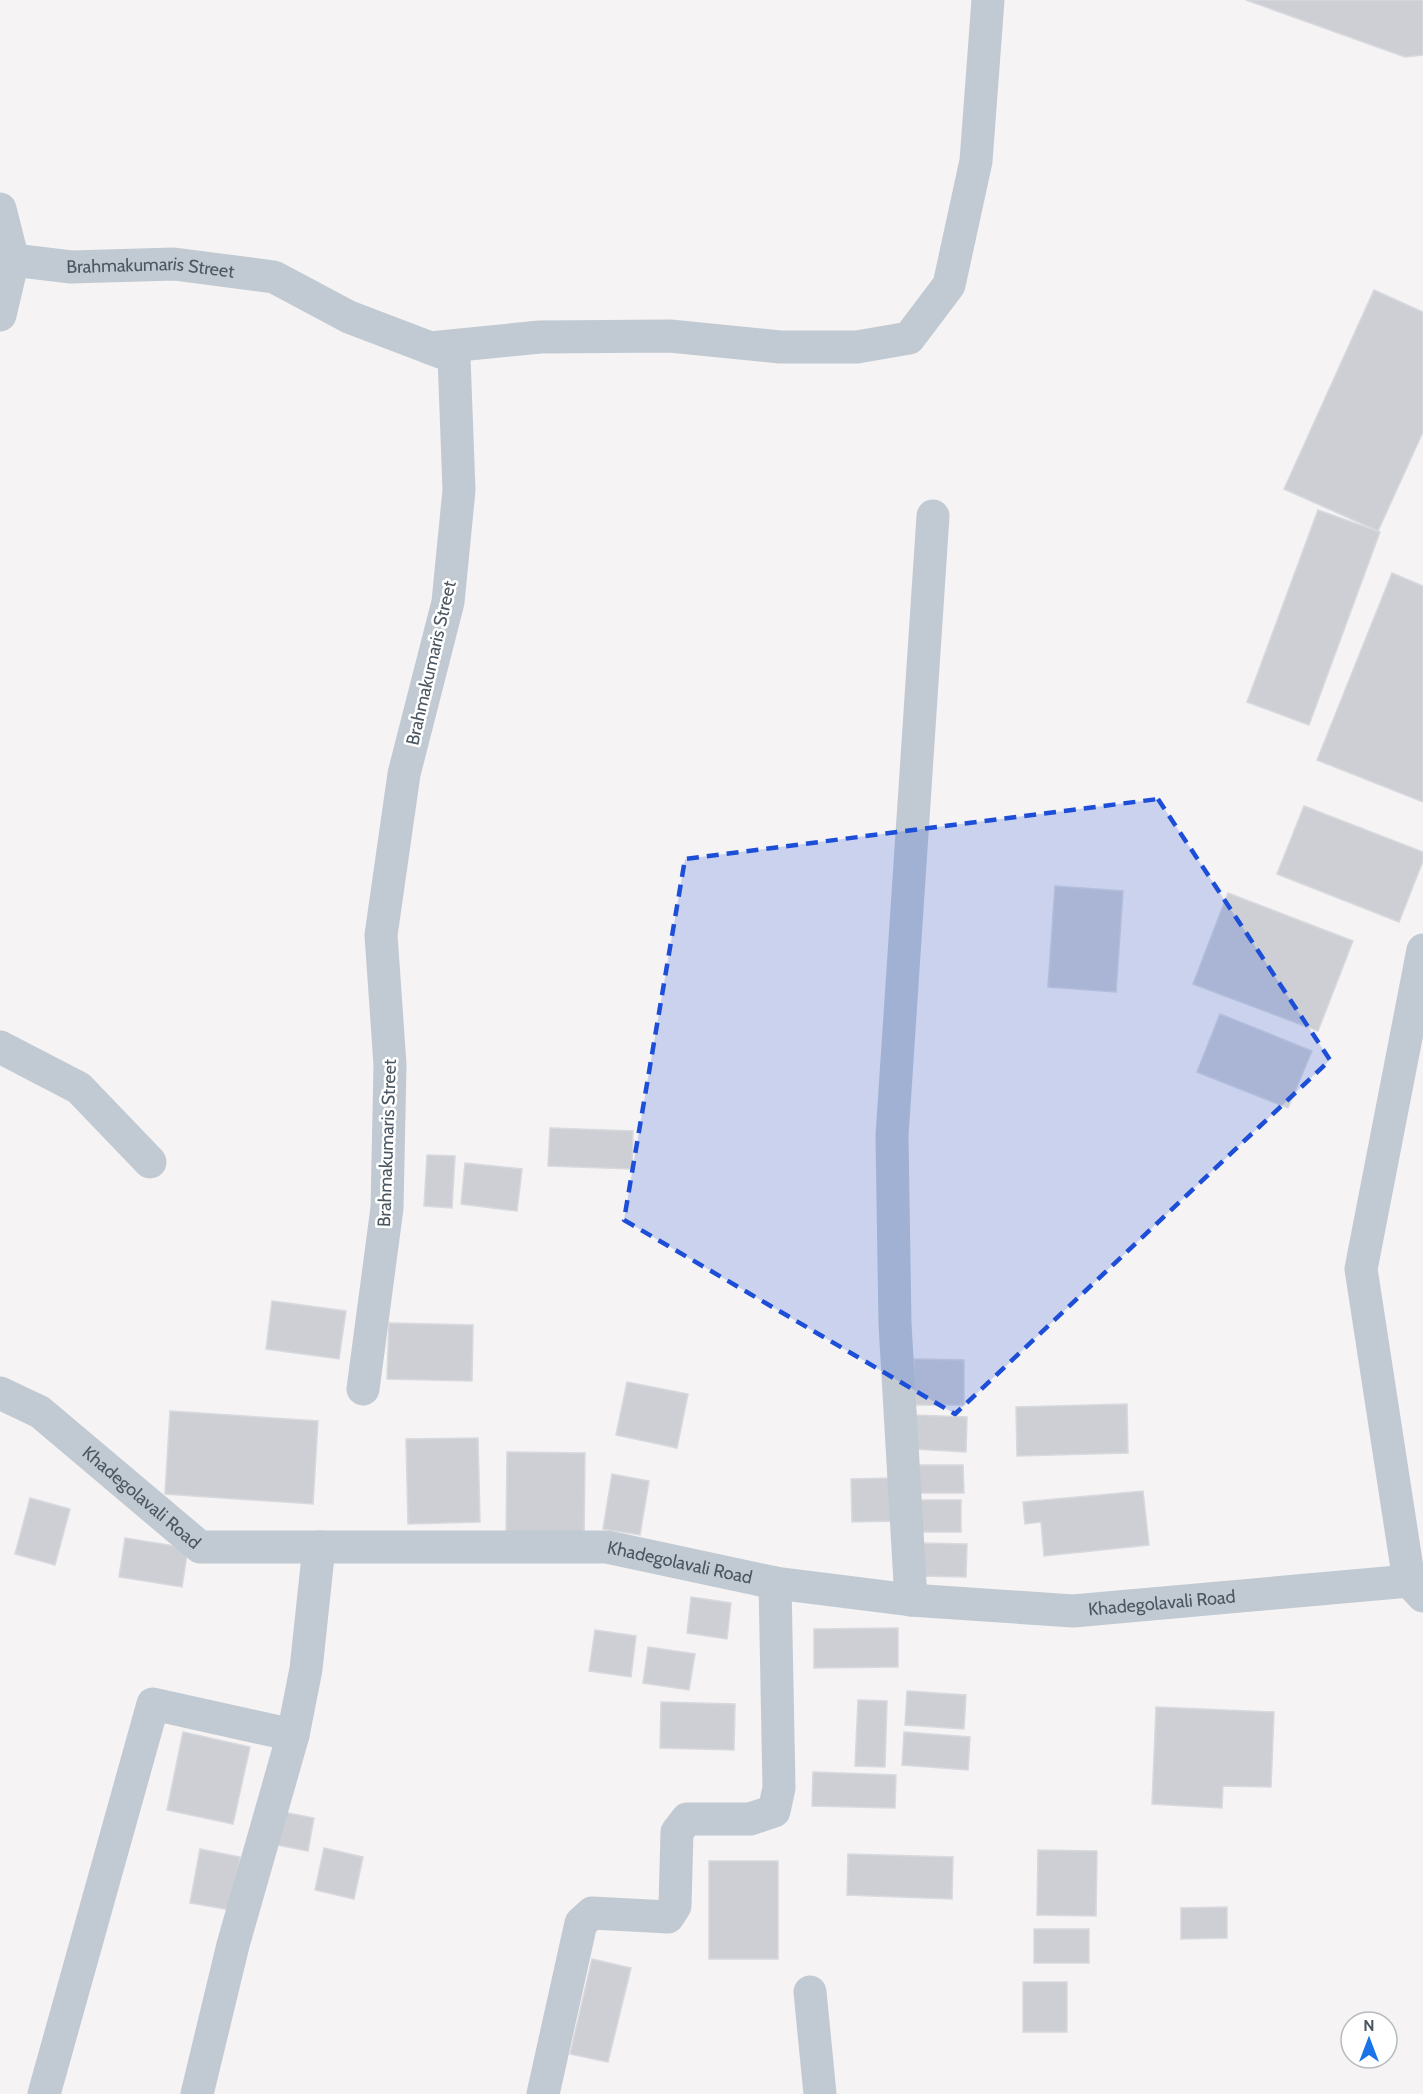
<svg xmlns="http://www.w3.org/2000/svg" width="1423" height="2094" font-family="Cabin,sans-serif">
  <rect width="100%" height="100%" fill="#f5f3f3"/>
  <g fill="#cdcfd5" stroke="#d7d9de" stroke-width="1.5">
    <path d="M 1246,0 L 1423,0 L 1423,55 L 1405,57 Z"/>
    <path d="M 1374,290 L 1423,312 L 1423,432 L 1378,531 L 1284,489 Z"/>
    <path d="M 1318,510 L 1380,532 L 1309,725 L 1247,702 Z"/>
    <path d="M 1392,573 L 1423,586 L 1423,802 L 1317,760 Z"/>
    <path d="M 1304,806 L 1423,852 L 1423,861 L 1399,922 L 1277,874 Z"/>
    <path d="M 1055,886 L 1123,891 L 1116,992 L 1048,987 Z"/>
    <path d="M 1228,893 L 1353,941 L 1318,1031 L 1193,984 Z"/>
    <path d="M 1220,1014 L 1312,1051 L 1288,1108 L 1197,1072 Z"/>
    <path d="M 550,1128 L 633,1131 L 632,1169 L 548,1166 Z"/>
    <path d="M 427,1155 L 455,1156 L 452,1208 L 424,1206 Z"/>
    <path d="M 465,1163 L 522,1169 L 517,1211 L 461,1204 Z"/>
    <path d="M 272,1301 L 346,1311 L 339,1359 L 266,1349 Z"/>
    <path d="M 389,1323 L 473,1325 L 472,1381 L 387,1379 Z"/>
    <path d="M 914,1359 L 964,1360 L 964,1405 L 914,1405 Z"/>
    <path d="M 627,1382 L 688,1394 L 677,1448 L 616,1435 Z"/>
    <path d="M 1127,1404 L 1128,1453 L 1017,1456 L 1016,1407 Z"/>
    <path d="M 170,1411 L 318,1421 L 313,1504 L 165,1494 Z"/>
    <path d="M 913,1415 L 967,1417 L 966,1452 L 912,1449 Z"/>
    <path d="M 478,1438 L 480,1522 L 408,1524 L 406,1439 Z"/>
    <path d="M 507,1452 L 585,1453 L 584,1541 L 506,1540 Z"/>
    <path d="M 919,1465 L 963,1465 L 964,1493 L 919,1493 Z"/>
    <path d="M 612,1474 L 649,1481 L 640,1535 L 603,1529 Z"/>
    <path d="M 896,1478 L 897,1521 L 852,1522 L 851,1479 Z"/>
    <path d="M 1143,1491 L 1149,1545 L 1044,1556 L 1041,1522 L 1025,1524 L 1023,1502 Z"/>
    <path d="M 30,1498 L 70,1509 L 55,1565 L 15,1554 Z"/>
    <rect x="918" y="1500" width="43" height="32"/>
    <path d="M 125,1538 L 188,1548 L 182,1587 L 119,1577 Z"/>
    <path d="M 920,1543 L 967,1544 L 966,1577 L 919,1576 Z"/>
    <path d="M 691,1597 L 731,1603 L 727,1639 L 687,1633 Z"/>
    <path d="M 898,1628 L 898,1667 L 814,1668 L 814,1629 Z"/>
    <path d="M 595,1630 L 636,1636 L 631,1677 L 589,1671 Z"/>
    <path d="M 648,1647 L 695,1654 L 689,1690 L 643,1683 Z"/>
    <path d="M 907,1691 L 966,1695 L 964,1729 L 905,1725 Z"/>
    <path d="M 858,1700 L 887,1701 L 885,1767 L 855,1766 Z"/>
    <path d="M 661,1702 L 735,1704 L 734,1750 L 660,1748 Z"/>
    <path d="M 1156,1707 L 1274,1712 L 1271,1787 L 1223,1786 L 1222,1808 L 1152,1804 Z"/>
    <path d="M 183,1732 L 250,1747 L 233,1824 L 167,1810 Z"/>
    <path d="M 904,1732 L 970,1737 L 968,1770 L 902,1765 Z"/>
    <path d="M 813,1772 L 896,1775 L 895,1808 L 812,1806 Z"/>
    <path d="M 278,1811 L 314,1818 L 308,1851 L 272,1844 Z"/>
    <path d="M 324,1848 L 363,1857 L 354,1899 L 315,1890 Z"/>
    <path d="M 200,1849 L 240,1857 L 230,1910 L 190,1903 Z"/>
    <path d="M 1038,1850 L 1097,1851 L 1096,1916 L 1037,1915 Z"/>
    <path d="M 848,1854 L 953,1857 L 952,1899 L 847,1895 Z"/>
    <rect x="709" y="1861" width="69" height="98"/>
    <path d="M 1227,1907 L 1227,1938 L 1181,1939 L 1181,1908 Z"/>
    <rect x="1034" y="1929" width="55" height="34"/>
    <path d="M 592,1959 L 631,1968 L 608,2062 L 570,2054 Z"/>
    <rect x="1023" y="1982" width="44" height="50"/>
  </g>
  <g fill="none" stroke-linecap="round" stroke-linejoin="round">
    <g stroke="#c1cad2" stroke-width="33">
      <path d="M 0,209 L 13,260 L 0,315"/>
      <path id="s1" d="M 13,260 L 71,267 L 174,264 L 274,277 L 349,317 L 454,357 L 459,490 L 448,602 L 404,774 L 381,935 L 390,1065 L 387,1208 L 363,1389"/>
      <path d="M 430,348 L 540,337 L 670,336 L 780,347 L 857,347 L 909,338 L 949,285 L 976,161 L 988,0"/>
      <path d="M 1423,950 L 1361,1269 L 1409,1581 L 1423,1596"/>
      <path d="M 0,1047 L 79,1088 L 150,1162"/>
      <path id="s2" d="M 0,1393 L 40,1412 L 200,1547 L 607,1547 L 775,1583 L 911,1600 L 1073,1611 L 1409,1581"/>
      <path d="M 911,1600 L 895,1324 L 892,1136 L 933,516"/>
      <path d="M 810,1992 L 820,2094"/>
      <path d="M 44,2094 L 153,1704 L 293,1735"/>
      <path d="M 197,2094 L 233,1945 L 293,1735 L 306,1669 L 319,1547"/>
      <path d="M 543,2094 L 581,1923 L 592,1913 L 668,1917 L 675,1906 L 677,1832 L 687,1819 L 750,1819 L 774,1811 L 779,1788 L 775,1583"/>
    </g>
  </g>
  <path fill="#1d4ed8" fill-opacity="0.2" stroke="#1d4ed8" stroke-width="4.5" stroke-dasharray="12 8" stroke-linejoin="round" d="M 1158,799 L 1330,1060 L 955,1414 L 624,1220 L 685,859 Z"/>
  <g text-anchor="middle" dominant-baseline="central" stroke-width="5" stroke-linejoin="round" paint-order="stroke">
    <g font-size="18" fill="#4a5661" stroke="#fff">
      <text stroke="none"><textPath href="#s1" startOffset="138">Brahmakumaris Street</textPath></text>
      <text transform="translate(431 663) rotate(-77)">Brahmakumaris Street</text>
      <text transform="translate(387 1143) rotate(-88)">Brahmakumaris Street</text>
      <text stroke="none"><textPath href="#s2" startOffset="177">Khadegolavali Road</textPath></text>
      <text stroke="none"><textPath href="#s2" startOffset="735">Khadegolavali Road</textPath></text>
      <text stroke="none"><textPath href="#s2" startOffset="1221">Khadegolavali Road</textPath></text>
    </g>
  </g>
  <g transform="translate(1369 2040)"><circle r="28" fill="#ffffff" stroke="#b7bbc0" stroke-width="1.5"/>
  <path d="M0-4.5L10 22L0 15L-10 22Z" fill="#1a73e8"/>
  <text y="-9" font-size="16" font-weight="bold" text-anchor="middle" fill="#4a5661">N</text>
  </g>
</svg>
